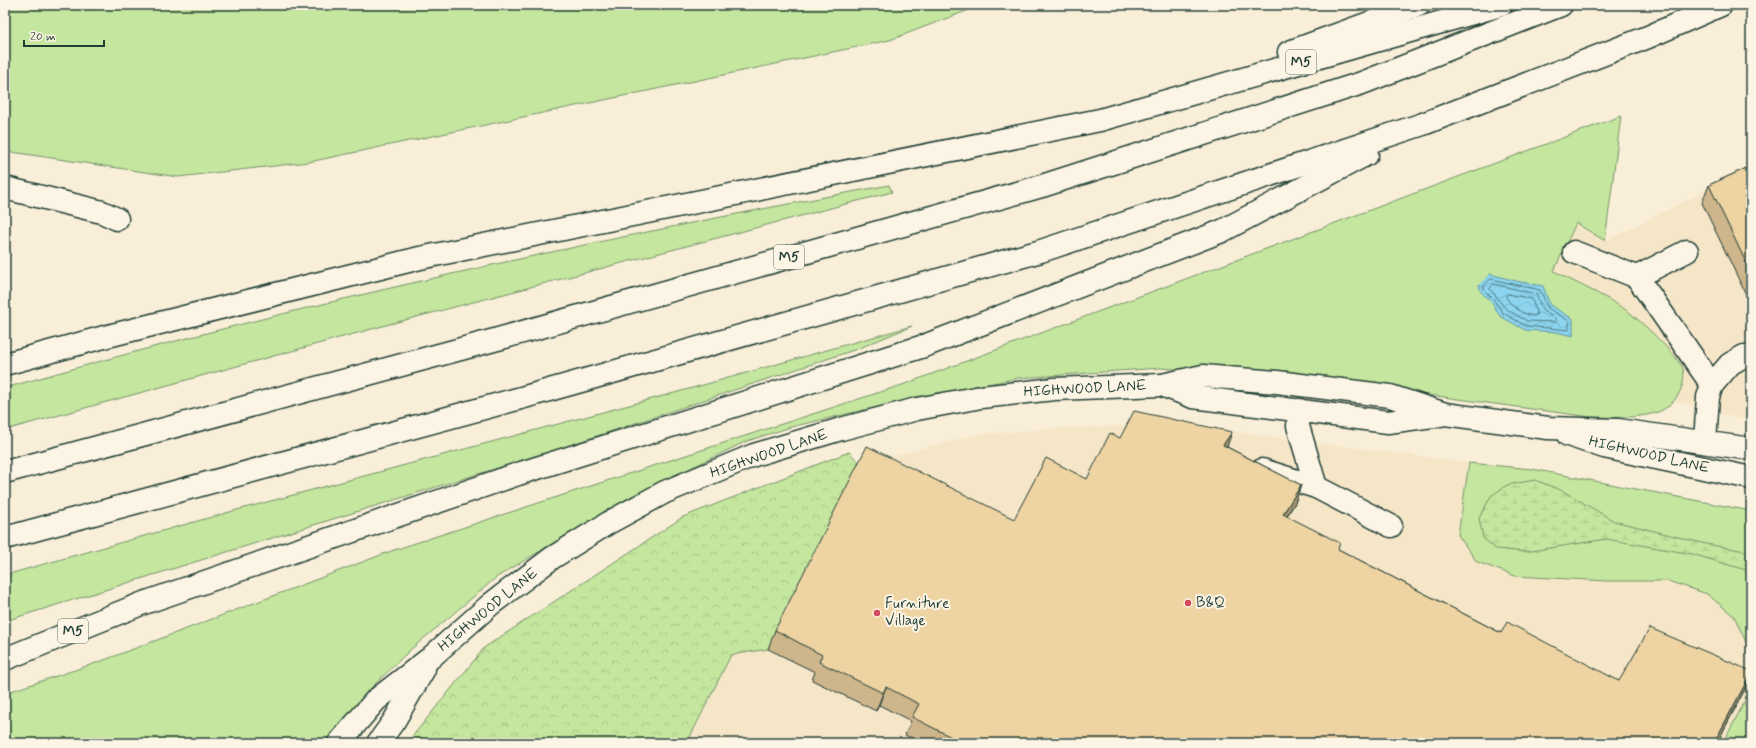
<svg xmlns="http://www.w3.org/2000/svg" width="1756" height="748" font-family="Mynerve,sans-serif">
  <defs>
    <pattern id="forest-crowns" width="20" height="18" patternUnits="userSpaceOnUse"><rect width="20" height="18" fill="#c5e69e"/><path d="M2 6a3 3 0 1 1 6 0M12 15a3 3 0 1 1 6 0" fill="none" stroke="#a9c689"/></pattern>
    <pattern id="wetland-marsh" width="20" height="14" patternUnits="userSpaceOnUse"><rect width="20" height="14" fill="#c5e69e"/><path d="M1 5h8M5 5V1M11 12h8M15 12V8" fill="none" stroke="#a9c689"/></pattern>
    <pattern id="water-waves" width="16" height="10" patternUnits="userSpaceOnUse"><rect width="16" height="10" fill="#8dd4ef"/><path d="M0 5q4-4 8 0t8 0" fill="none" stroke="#79b7ce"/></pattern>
  </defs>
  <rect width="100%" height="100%" fill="#f9eed8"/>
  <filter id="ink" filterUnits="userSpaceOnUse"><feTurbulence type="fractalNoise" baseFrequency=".025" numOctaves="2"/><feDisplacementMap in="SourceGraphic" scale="8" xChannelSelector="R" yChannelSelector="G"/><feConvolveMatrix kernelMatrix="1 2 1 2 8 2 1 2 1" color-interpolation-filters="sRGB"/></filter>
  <g filter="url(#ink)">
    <g fill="#f6e6c8">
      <path d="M 1751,168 L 1751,422 L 1674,401 L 1683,386 L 1553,271 L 1576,223 L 1605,241 Z"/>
      <path d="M 1179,424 L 1469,463 L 1458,535 L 1515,576 L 1607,581 L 1668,581 L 1707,594 L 1734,616 L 1751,653 L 1751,674 L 1747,697 L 1723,743 L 687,743 L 731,655 L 768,648 L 861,464 L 979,434 L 1061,428 Z"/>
    </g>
    <g fill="#c5e69e" stroke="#729269">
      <path d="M 5,5 L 982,5 L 890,40 L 309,162 L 178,177 L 5,151 Z"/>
      <path d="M 1621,116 L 1605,241 L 1576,223 L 1554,271 C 1577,284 1604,295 1626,310 C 1637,317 1680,358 1683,369 C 1687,388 1673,408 1655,413 C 1634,419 1612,417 1591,417 L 1288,376 L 1160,368 L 1019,378 L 911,399 L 791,427 L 747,441 L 628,498 L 497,577 L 410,650 L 368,691 L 325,743 L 5,743 L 5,693 L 99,662 L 394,550 L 905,384 Z"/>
      <path d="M 889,185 L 892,192 L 390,324 L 5,430 L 5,388 C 296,304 591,240 889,185 Z"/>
      <path d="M 912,326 L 857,349 L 552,451 L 5,621 L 5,575 L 226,513 L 689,389 Z"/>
      <path d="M 1469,463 L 1532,469 L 1751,511 L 1751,653 L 1734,616 L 1707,594 L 1668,581 L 1607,581 L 1515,576 L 1477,562 L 1458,535 Z"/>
      <path d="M 1751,674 L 1751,743 L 1723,743 L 1747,697 Z"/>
    </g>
    <path fill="url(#forest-crowns)" stroke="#729269" d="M 849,452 L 861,464 L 768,649 L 731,655 L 687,743 L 407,743 L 485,647 L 683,517 Z"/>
    <path fill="url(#wetland-marsh)" stroke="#729269" d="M 1535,480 L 1563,491 L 1614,521 L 1706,544 L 1751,552 L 1751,573 L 1746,570 L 1692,554 L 1606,539 L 1525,552 L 1496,549 L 1483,538 L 1479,518 L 1491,496 L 1507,485 Z"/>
    <path fill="url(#water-waves)" stroke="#6198a4" d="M 1490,274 L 1516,281 L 1543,286 L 1550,305 L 1573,319 L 1573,336 L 1556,332 L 1525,330 L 1500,316 L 1491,302 L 1481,292 L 1479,285 Z"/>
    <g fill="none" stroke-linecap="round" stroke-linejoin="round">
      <g stroke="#4b797f" stroke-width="1">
        <path d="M 1491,279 L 1540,290 L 1548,308 L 1569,321 L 1569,330 L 1526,326 L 1503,313 L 1494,300 L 1484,290 L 1484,286 Z"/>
        <path d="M 1494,284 L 1536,294 L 1543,311 L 1556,319 L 1556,322 L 1527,321 L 1506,309 L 1490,289 Z"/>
        <path d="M 1508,294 L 1532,299 L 1537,315 C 1526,318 1511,306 1506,297 Z"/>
      </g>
      <g stroke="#1f3d34" stroke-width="25">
        <g id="minor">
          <path d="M 5,188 L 102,212 L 117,219"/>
          <path d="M 1574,252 L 1637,277 L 1712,385"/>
          <path d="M 1637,277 L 1687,251"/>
          <path d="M 1162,385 L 1193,397 L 1388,422 L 1440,415"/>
          <path d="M 1299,410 L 1298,426 L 1316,487"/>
          <path d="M 1568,435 L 1604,447 L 1751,478"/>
          <path d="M 1705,441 L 1708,397 L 1712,385 L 1730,364 L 1744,356 L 1751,356"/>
          <path d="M 1262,470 L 1316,487 L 1391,526"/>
          <path d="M 339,743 L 376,700 L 429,659 L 491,604 L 552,558 L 610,522 L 665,492 L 754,455 L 841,429 L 917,409 L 981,397 L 1054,389 L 1162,385 L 1203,376 L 1277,382 L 1390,396 L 1445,414 L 1548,428 L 1618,430 L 1751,449"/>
          <path d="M 378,743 L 394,721 L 424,669"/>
        </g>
      </g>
      <g stroke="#1f3d34" stroke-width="25">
        <g id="highway">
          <path d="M 1289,52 L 1419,5"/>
          <path d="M 5,364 L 104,337 L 420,258 L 1100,120 L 1501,5"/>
          <path d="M 5,472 L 498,339 L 1042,186 L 1362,83 L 1561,5"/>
          <path d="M 5,538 L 521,398 L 1041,251 L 1423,124 L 1648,37 L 1721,5"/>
          <path d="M 5,659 L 141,604 L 518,474 L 924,346 L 1222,231 L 1367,154"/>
        </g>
      </g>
      <use href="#minor" stroke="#fcf5e5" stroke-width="22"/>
      <use href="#highway" stroke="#fcf5e5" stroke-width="22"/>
    </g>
    <g fill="#cdb58c" stroke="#1f3d34">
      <path d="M 1751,166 L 1751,305 L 1702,203 L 1709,185 Z"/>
      <path d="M 1227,447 L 1301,485 L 1295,503 L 1287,516 L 1338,549 L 1501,633 L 1619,681 L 1751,671 L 1751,674 L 1745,689 L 1717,743 L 921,743 L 905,735 L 911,721 L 879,705 L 876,711 L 812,680 L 815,672 L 768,649 L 775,630 L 1014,519 L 1087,479 Z"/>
    </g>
    <g fill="#a79472" stroke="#1f3d34">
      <path d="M 1232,432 L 1226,450 L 1223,445 Z"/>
      <path d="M 1301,485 L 1295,503 L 1276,532 L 1283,514 Z"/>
      <path d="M 1751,673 L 1745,689 L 1717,743 L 1714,743 Z"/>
      <path d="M 886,687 L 879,705 L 876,711 L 883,693 Z"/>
    </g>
    <g fill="#eed3a3" stroke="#1f3d34">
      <path d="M 1751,166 L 1751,273 L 1709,185 Z"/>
      <path d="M 1134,411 L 1232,432 L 1223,445 L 1301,485 L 1283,514 L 1340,543 L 1338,549 L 1501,633 L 1507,622 L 1619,681 L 1650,628 L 1751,671 L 1751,673 L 1714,743 L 963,743 L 912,717 L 919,704 L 886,687 L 883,693 L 819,662 L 822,655 L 775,630 L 867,446 L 1014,519 L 1046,458 L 1087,479 L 1110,433 L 1120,438 Z"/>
    </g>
  </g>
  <g fill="#d1495b" stroke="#fcf5e5" stroke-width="1.5">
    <circle cx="1188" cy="603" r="4"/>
    <circle cx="877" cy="613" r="4"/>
  </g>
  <g text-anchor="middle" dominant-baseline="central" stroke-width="4" stroke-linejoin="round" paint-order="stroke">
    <g fill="#fcf5e5" stroke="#617469" stroke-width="1">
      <rect x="1286" y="50" width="30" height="24" rx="3"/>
      <rect x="774" y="245" width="30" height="24" rx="3"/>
      <rect x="58" y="619" width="30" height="24" rx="3"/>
    </g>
    <g font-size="14" font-weight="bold" fill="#1f3d34">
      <text x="1301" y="62">M5</text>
      <text x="789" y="257">M5</text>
      <text x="73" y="631">M5</text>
    </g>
    <g font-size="15" fill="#1f3d34" stroke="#fcf5e5">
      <text transform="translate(1085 389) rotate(-3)">HIGHWOOD LANE</text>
      <text transform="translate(769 454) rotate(-19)">HIGHWOOD LANE</text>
      <text transform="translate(1649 455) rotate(13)">HIGHWOOD LANE</text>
      <text transform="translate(488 610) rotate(-39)">HIGHWOOD LANE</text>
    </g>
    <g font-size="15" fill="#1f3d34" stroke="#fcf5e5" text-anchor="start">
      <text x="1196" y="603">B&amp;Q</text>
      <text x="885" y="604">Furniture<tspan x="885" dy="17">Village</tspan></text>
    </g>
  </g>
  <rect width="1756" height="748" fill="none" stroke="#fcf5e5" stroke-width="20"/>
  <rect x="10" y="10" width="1736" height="728" fill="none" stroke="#1f3d34" stroke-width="1.5" filter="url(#ink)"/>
  <path d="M24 40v6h80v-6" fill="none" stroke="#1f3d34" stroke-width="2"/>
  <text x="30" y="40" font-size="12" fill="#1f3d34" stroke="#fcf5e5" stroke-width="3" paint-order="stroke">20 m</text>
</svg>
